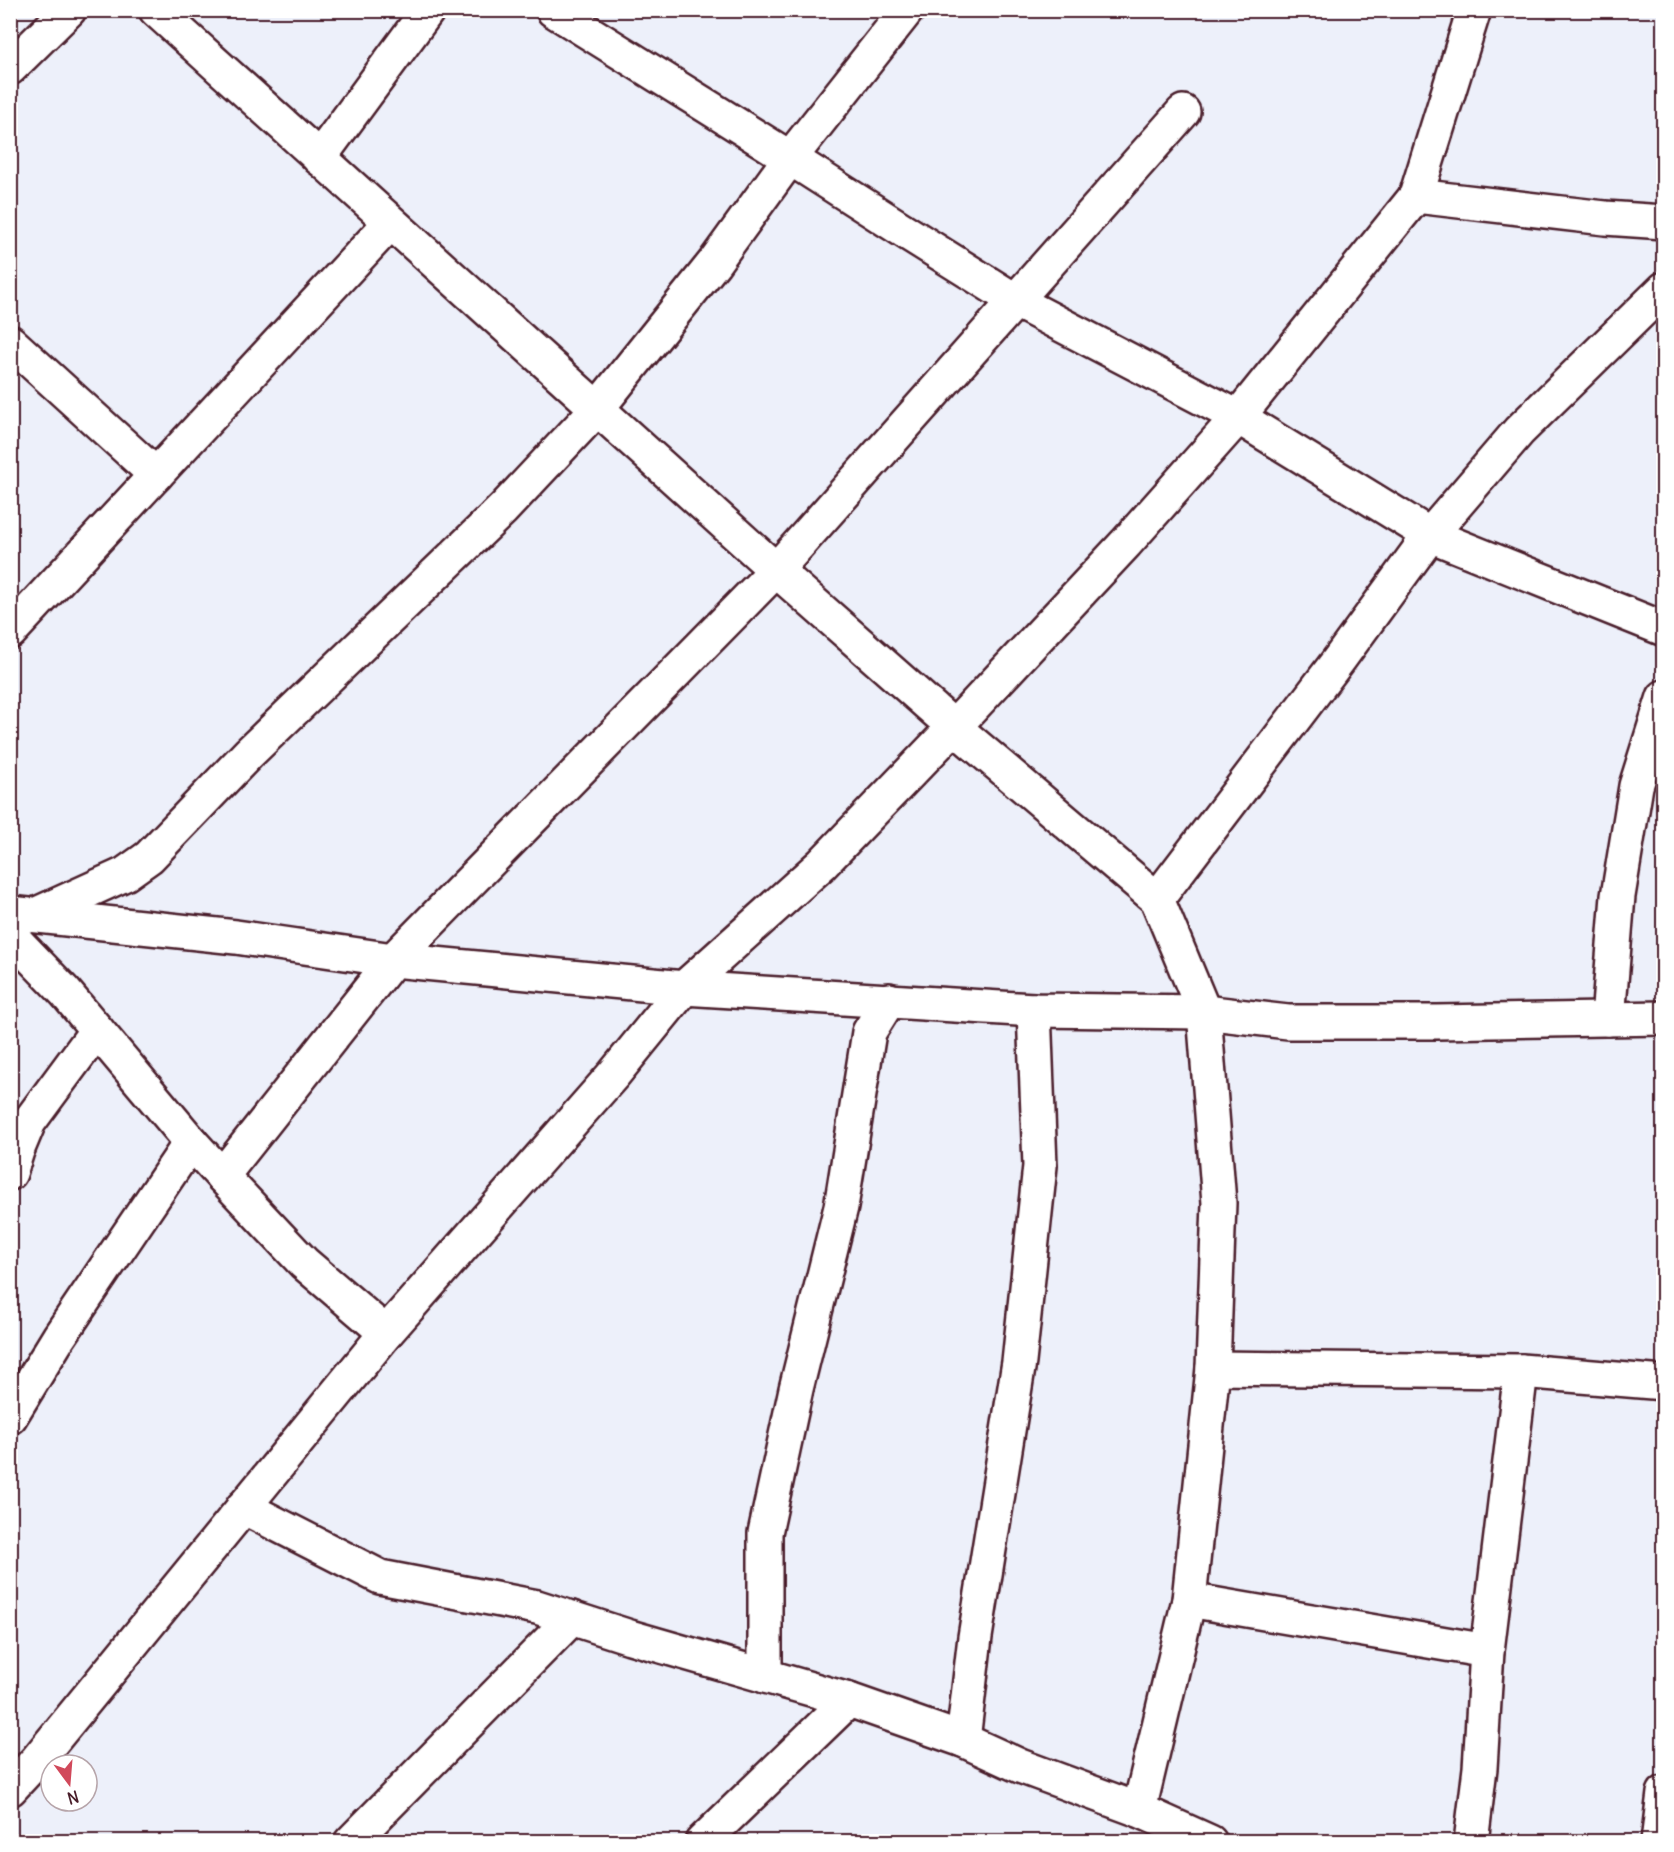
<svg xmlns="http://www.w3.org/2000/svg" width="1674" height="1852" font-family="Delius,sans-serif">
  <rect width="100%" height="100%" fill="#edf0fa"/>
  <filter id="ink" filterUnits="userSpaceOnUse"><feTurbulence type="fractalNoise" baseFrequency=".0167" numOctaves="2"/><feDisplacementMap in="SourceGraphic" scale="12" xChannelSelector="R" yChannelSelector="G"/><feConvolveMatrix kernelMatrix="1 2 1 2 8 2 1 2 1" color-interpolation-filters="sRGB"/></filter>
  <g filter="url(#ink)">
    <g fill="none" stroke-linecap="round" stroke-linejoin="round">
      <g stroke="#4a1f2b" stroke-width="38">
        <g id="minor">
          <path d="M 156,10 L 776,570 L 954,727 L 1157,899 L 1204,1012 L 1219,1203 L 1213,1368 L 1189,1600 L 1139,1810"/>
          <path d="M 553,10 L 790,158 L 909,234 L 1016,301 L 1238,417 L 1430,535 L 1664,629"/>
          <path d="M 10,68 L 69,10"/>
          <path d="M 319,158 L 428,10"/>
          <path d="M 1416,196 L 1605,218 L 1664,222"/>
          <path d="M 10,342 L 156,475"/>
          <path d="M 10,632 L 390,223"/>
          <path d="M 1157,899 L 1338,661 L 1430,535 L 1519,431 L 1664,289"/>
          <path d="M 10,913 L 236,937 L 393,960 L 684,988 L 1034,1010 L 1204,1012 L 1288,1022 L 1437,1022 L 1664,1018"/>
          <path d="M 37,914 L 125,874 L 149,857 L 249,753 L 503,509 L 597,409 L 714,263 L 790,158 L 907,10"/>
          <path d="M 10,935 L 65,992 L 191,1142 L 222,1176 L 304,1263 L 386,1333"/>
          <path d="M 1608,1019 L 1618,896 L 1636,786 L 1664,697"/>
          <path d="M 10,1173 L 17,1151 L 29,1122 L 97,1030"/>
          <path d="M 222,1176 L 393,960 L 776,570 L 1183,112"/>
          <path d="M 1213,1368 L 1521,1371 L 1664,1383"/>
          <path d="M 10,1417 L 59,1337 L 191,1142"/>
          <path d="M 243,1507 L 380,1577 L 537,1607 L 630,1637 L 849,1700"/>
          <path d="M 1189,1600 L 1487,1651"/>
          <path d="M 765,1676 L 765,1533 L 796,1389 L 841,1207 L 869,1032 L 889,1000"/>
          <path d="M 963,1740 L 975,1637 L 1019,1362 L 1040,1166 L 1034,1010"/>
          <path d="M 10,1789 L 37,1760 L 386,1333 L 614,1074 L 684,988 L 822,864 L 954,727 L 1126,543 L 1238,417 L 1416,196 L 1474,10"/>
          <path d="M 351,1842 L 572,1618"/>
          <path d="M 702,1842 L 849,1700 L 963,1740 L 1020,1766 L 1139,1810 L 1210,1842"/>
          <path d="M 1471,1842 L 1480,1768 L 1487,1651 L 1521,1371"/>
          <path d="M 1658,1842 L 1664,1793"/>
        </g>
      </g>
      <use href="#minor" stroke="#fff" stroke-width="33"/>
    </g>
  </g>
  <rect width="1674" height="1852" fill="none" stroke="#fff" stroke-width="36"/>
  <rect x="18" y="18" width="1638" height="1816" fill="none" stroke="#4a1f2b" stroke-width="2" filter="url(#ink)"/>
  <g transform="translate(69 1783) rotate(164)"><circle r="28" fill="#ffffff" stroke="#b7a5aa" stroke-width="1.5"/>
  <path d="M0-4.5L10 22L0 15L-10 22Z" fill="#d1495b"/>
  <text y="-9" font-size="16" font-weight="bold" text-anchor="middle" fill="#4a1f2b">N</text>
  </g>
</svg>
